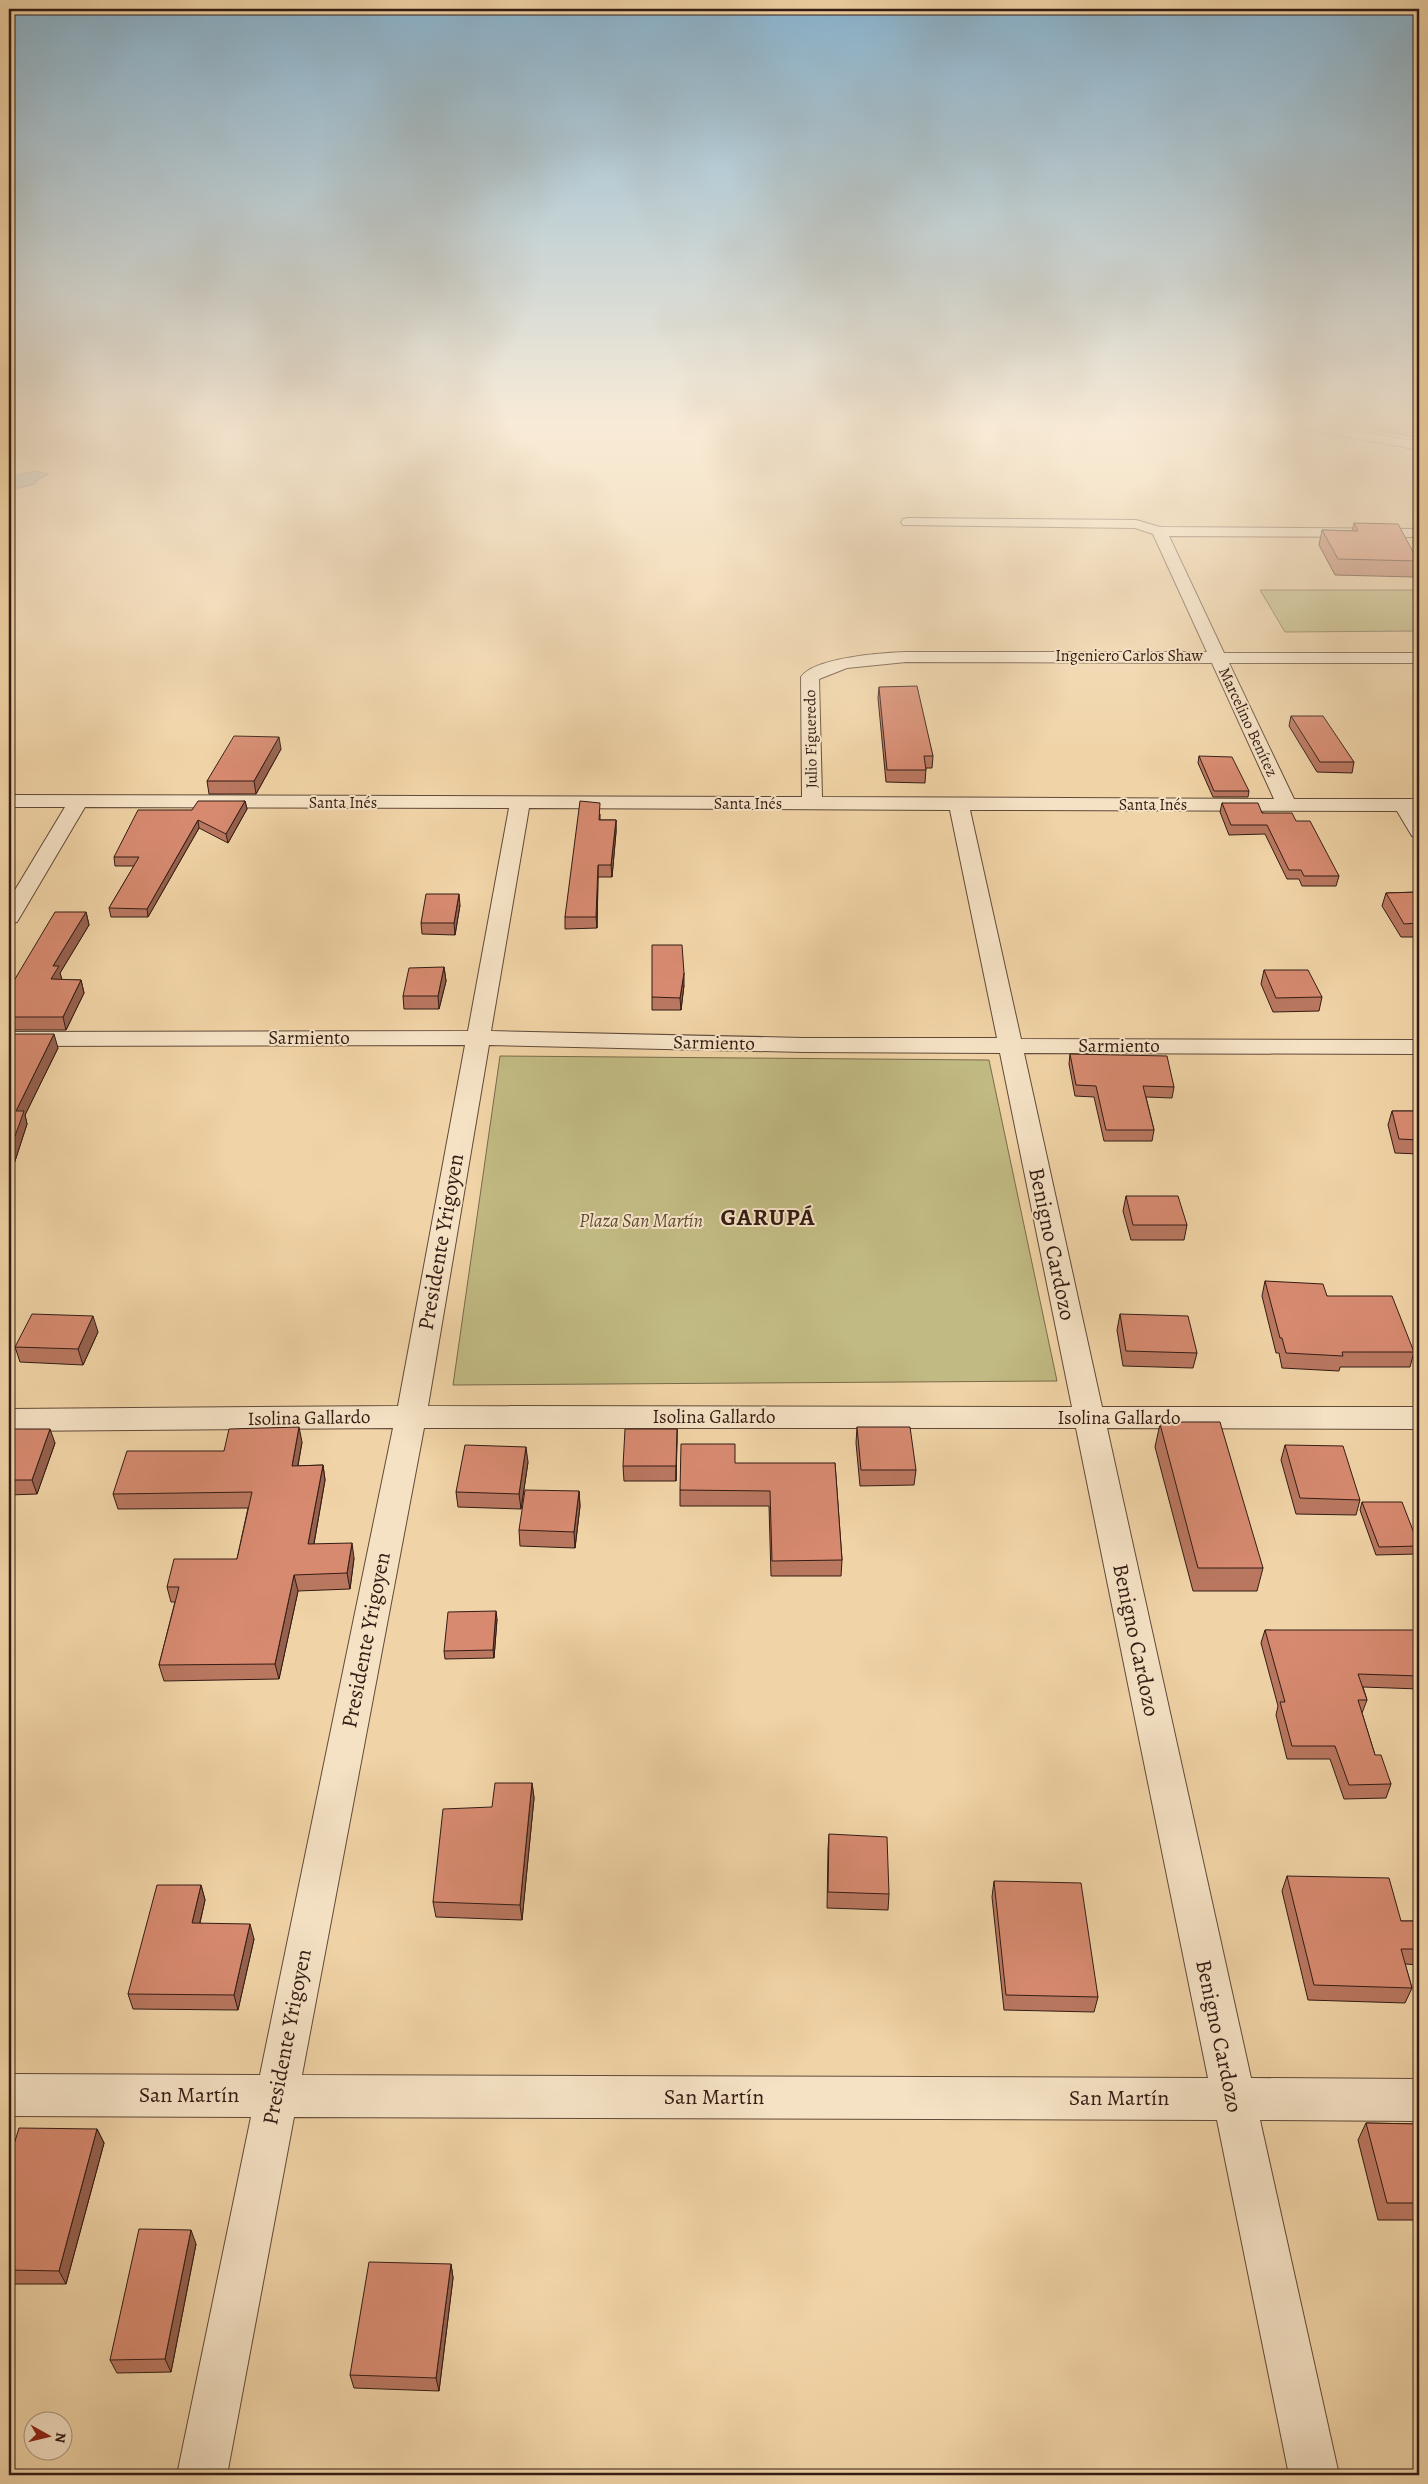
<svg xmlns="http://www.w3.org/2000/svg" width="1428" height="2484" font-family="Alegreya,serif">
  <rect width="100%" height="100%" fill="#f0d3a6"/>
  <filter id="stains"><feTurbulence type="fractalNoise" baseFrequency=".004" numOctaves="4"/><feColorMatrix values="0 0 0 0 .2 0 0 0 0 .09 0 0 0 0 .02 0 0 0 .5 -.17"/></filter>
  <radialGradient id="worn" r=".72"><stop offset=".6" stop-color="#630" stop-opacity="0"/><stop offset="1" stop-color="#630" stop-opacity=".3"/></radialGradient>
  <g fill="#c1ba82" stroke="#7a6b4b">
    <path d="M 1260,590 L 1414,590 L 1419,596 L 1419,631 L 1285,632 Z"/>
    <path d="M 500,1056 L 989,1060 L 1057,1381 L 453,1385 Z"/>
  </g>
  <path fill="#9cb6af" stroke="#727871" d="M 35,471 L 48,474 L 36,481 L 35,484 L 9,490 L 9,477 Z"/>
  <g fill="none" stroke-linecap="round" stroke-linejoin="round">
    <g stroke="#624a38" stroke-width="2">
      <g id="minor">
        <path d="M 1274,420 L 1300,420 L 1419,442 L 1419,450 L 1280,424 Z"/>
        <path d="M 908,518 L 1136,520 L 1160,527 L 1419,529 L 1419,537 L 1169,536 L 1224,653 L 1419,653 L 1419,663 L 1229,663 L 1294,799 L 1419,799 L 1419,811 L 1416,811 L 1419,816 L 1419,838 L 1412,836 L 1397,811 L 970,810 L 1021,1039 L 1419,1040 L 1419,1054 L 1024,1053 L 1102,1407 L 1419,1407 L 1419,1429 L 1107,1428 L 1251,2078 L 1419,2079 L 1419,2121 L 1260,2120 L 1339,2475 L 1289,2475 L 1217,2120 L 294,2117 L 227,2475 L 177,2475 L 251,2117 L 9,2116 L 9,2074 L 260,2075 L 393,1428 L 9,1431 L 9,1409 L 398,1406 L 465,1045 L 9,1046 L 9,1032 L 468,1031 L 509,808 L 85,807 L 20,917 L 17,922 L 9,924 L 9,900 L 65,807 L 9,807 L 9,795 L 802,797 L 801,677 C 815,657 883,653 906,652 L 1207,652 L 1153,534 L 1135,528 L 903,525 L 901,522 L 903,519 ZM 906,662 L 1212,663 L 1274,799 L 822,797 L 819,679 L 847,668 ZM 529,808 L 950,810 L 997,1038 L 803,1038 L 491,1031 ZM 489,1045 L 803,1052 L 1000,1053 L 1072,1407 L 428,1406 ZM 424,1428 L 1076,1428 L 1208,2078 L 302,2075 Z"/>
      </g>
    </g>
    <use href="#minor" fill="#f5e2c5" fill-rule="evenodd"/>
  </g>
  <g fill="#b97760" stroke="#331c14">
    <path d="M 1372,420 L 1419,420 L 1419,438 L 1370,429 Z"/>
    <path d="M 1354,523 L 1418,561 L 1414,577 L 1335,575 L 1319,545 L 1322,530 L 1352,531 Z"/>
    <path d="M 879,687 L 933,756 L 932,768 L 926,768 L 925,783 L 886,782 L 878,698 Z"/>
    <path d="M 1291,716 L 1354,762 L 1352,773 L 1317,772 L 1289,726 Z"/>
    <path d="M 281,749 L 256,794 L 209,794 L 207,781 Z"/>
    <path d="M 1199,756 L 1249,791 L 1248,797 L 1213,797 L 1198,763 Z"/>
    <path d="M 245,801 L 247,809 L 228,843 L 199,828 L 148,917 L 111,917 L 109,908 L 134,866 L 115,866 L 114,857 L 192,810 Z"/>
    <path d="M 1222,803 L 1296,821 L 1339,876 L 1336,886 L 1302,886 L 1299,879 L 1287,879 L 1265,834 L 1229,835 L 1220,812 Z"/>
    <path d="M 600,814 L 600,820 L 616,820 L 616,832 L 612,877 L 598,877 L 597,928 L 565,929 L 565,917 Z"/>
    <path d="M 1419,892 L 1419,937 L 1401,937 L 1382,906 L 1386,893 Z"/>
    <path d="M 460,905 L 455,935 L 422,934 L 421,923 Z"/>
    <path d="M 86,912 L 89,925 L 60,973 L 62,980 L 81,980 L 84,993 L 66,1030 L 9,1030 L 9,989 Z"/>
    <path d="M 444,967 L 446,981 L 439,1009 L 404,1009 L 403,996 Z"/>
    <path d="M 1264,970 L 1322,997 L 1319,1011 L 1273,1012 L 1261,984 Z"/>
    <path d="M 684,985 L 681,1010 L 652,1010 L 652,997 Z"/>
    <path d="M 9,1034 L 58,1048 L 25,1115 L 27,1124 L 14,1164 L 9,1164 Z"/>
    <path d="M 1070,1054 L 1174,1087 L 1172,1098 L 1146,1097 L 1154,1130 L 1152,1141 L 1104,1141 L 1094,1097 L 1075,1096 L 1069,1064 Z"/>
    <path d="M 1392,1111 L 1419,1111 L 1419,1154 L 1395,1153 L 1388,1125 Z"/>
    <path d="M 1126,1196 L 1187,1225 L 1184,1240 L 1131,1240 L 1123,1211 Z"/>
    <path d="M 1265,1281 L 1327,1296 L 1414,1352 L 1410,1367 L 1340,1367 L 1339,1371 L 1282,1368 L 1279,1353 L 1276,1353 L 1262,1296 Z"/>
    <path d="M 1120,1314 L 1197,1353 L 1193,1368 L 1123,1366 L 1117,1330 Z"/>
    <path d="M 98,1332 L 83,1365 L 20,1362 L 15,1347 Z"/>
    <path d="M 1175,1422 L 1263,1568 L 1257,1591 L 1193,1591 L 1155,1447 L 1160,1424 L 1175,1424 Z"/>
    <path d="M 857,1427 L 916,1470 L 914,1485 L 860,1486 L 856,1443 Z"/>
    <path d="M 9,1429 L 55,1443 L 37,1494 L 9,1495 Z"/>
    <path d="M 677,1429 L 676,1481 L 624,1481 L 623,1466 Z"/>
    <path d="M 302,1442 L 298,1466 L 323,1465 L 325,1480 L 314,1544 L 354,1558 L 350,1589 L 298,1591 L 279,1679 L 164,1681 L 159,1665 L 175,1602 L 171,1602 L 167,1587 L 237,1559 L 248,1508 L 118,1509 L 113,1494 L 224,1451 Z"/>
    <path d="M 1285,1445 L 1360,1500 L 1356,1515 L 1296,1514 L 1281,1460 Z"/>
    <path d="M 528,1462 L 521,1509 L 458,1507 L 456,1492 Z"/>
    <path d="M 835,1463 L 842,1560 L 841,1576 L 771,1576 L 769,1506 L 680,1506 L 680,1490 Z"/>
    <path d="M 579,1491 L 580,1506 L 575,1548 L 520,1546 L 519,1530 Z"/>
    <path d="M 1362,1502 L 1419,1546 L 1417,1554 L 1376,1555 L 1360,1510 Z"/>
    <path d="M 497,1619 L 494,1658 L 445,1659 L 444,1651 Z"/>
    <path d="M 1265,1630 L 1419,1639 L 1419,1689 L 1363,1687 L 1367,1700 L 1362,1713 L 1375,1755 L 1391,1784 L 1386,1798 L 1344,1799 L 1330,1759 L 1287,1759 L 1276,1715 L 1278,1706 L 1261,1643 Z"/>
    <path d="M 532,1783 L 534,1798 L 522,1920 L 436,1917 L 433,1902 L 492,1807 Z"/>
    <path d="M 829,1834 L 889,1894 L 888,1910 L 827,1908 L 828,1849 Z"/>
    <path d="M 1287,1876 L 1401,1921 L 1419,1921 L 1419,1965 L 1405,1964 L 1412,1988 L 1405,2003 L 1308,2000 L 1282,1891 Z"/>
    <path d="M 994,1881 L 1098,1997 L 1094,2012 L 1004,2010 L 992,1897 Z"/>
    <path d="M 201,1885 L 205,1900 L 200,1923 L 254,1939 L 238,2010 L 133,2009 L 128,1994 Z"/>
    <path d="M 1366,2123 L 1419,2124 L 1419,2220 L 1378,2220 L 1358,2140 Z"/>
    <path d="M 97,2129 L 104,2143 L 66,2284 L 9,2284 L 9,2161 Z"/>
    <path d="M 196,2244 L 171,2372 L 117,2373 L 110,2360 Z"/>
    <path d="M 451,2264 L 453,2278 L 439,2391 L 354,2388 L 350,2375 Z"/>
  </g>
  <g fill="#96614e" stroke="#331c14">
    <path d="M 279,737 L 281,749 L 256,794 L 254,781 Z"/>
    <path d="M 245,801 L 247,809 L 228,843 L 226,834 Z"/>
    <path d="M 198,820 L 199,828 L 148,917 L 147,909 Z"/>
    <path d="M 616,820 L 616,832 L 612,877 L 611,865 Z"/>
    <path d="M 598,865 L 598,877 L 597,928 L 596,917 Z"/>
    <path d="M 459,894 L 460,905 L 455,935 L 454,923 Z"/>
    <path d="M 86,912 L 89,925 L 60,973 L 62,980 L 51,979 L 53,966 Z"/>
    <path d="M 444,967 L 446,981 L 439,1009 L 438,996 Z"/>
    <path d="M 684,973 L 684,985 L 681,1010 L 680,998 Z"/>
    <path d="M 81,980 L 84,993 L 66,1030 L 63,1017 Z"/>
    <path d="M 54,1034 L 58,1048 L 25,1115 L 27,1124 L 14,1164 L 10,1150 L 16,1111 Z"/>
    <path d="M 93,1316 L 98,1332 L 83,1365 L 78,1349 Z"/>
    <path d="M 299,1427 L 302,1442 L 295,1481 L 292,1466 Z"/>
    <path d="M 50,1429 L 55,1443 L 37,1494 L 32,1480 Z"/>
    <path d="M 677,1429 L 677,1444 L 676,1481 L 676,1466 Z"/>
    <path d="M 526,1447 L 528,1462 L 521,1509 L 519,1494 Z"/>
    <path d="M 323,1465 L 325,1480 L 311,1560 L 308,1544 Z"/>
    <path d="M 579,1491 L 580,1506 L 575,1548 L 574,1532 Z"/>
    <path d="M 352,1543 L 354,1558 L 350,1589 L 347,1573 Z"/>
    <path d="M 294,1575 L 298,1591 L 279,1679 L 275,1664 Z"/>
    <path d="M 496,1611 L 497,1619 L 494,1658 L 493,1650 Z"/>
    <path d="M 532,1783 L 534,1798 L 522,1920 L 520,1905 Z"/>
    <path d="M 201,1885 L 205,1900 L 196,1939 L 192,1923 Z"/>
    <path d="M 250,1924 L 254,1939 L 238,2010 L 234,1995 Z"/>
    <path d="M 97,2129 L 104,2143 L 66,2284 L 59,2271 Z"/>
    <path d="M 191,2230 L 196,2244 L 171,2372 L 165,2359 Z"/>
    <path d="M 451,2264 L 453,2278 L 439,2391 L 436,2378 Z"/>
  </g>
  <g fill="#d78a70" stroke="#331c14">
    <path d="M 1372,420 L 1419,420 L 1419,429 Z"/>
    <path d="M 1354,523 L 1398,524 L 1418,561 L 1338,559 L 1322,530 L 1358,531 Z"/>
    <path d="M 917,686 L 933,756 L 924,756 L 926,770 L 887,770 L 879,687 Z"/>
    <path d="M 1291,716 L 1323,716 L 1354,762 L 1320,762 Z"/>
    <path d="M 234,736 L 279,737 L 254,781 L 207,781 Z"/>
    <path d="M 1199,756 L 1232,757 L 1249,791 L 1214,791 Z"/>
    <path d="M 198,801 L 245,801 L 226,834 L 198,820 L 147,909 L 109,908 L 139,857 L 114,857 L 138,810 L 192,810 Z"/>
    <path d="M 580,801 L 600,803 L 599,820 L 616,820 L 611,865 L 598,865 L 596,917 L 565,917 Z"/>
    <path d="M 1222,803 L 1258,803 L 1262,813 L 1292,813 L 1296,821 L 1310,821 L 1339,876 L 1304,876 L 1301,870 L 1289,870 L 1267,825 L 1231,825 Z"/>
    <path d="M 1419,892 L 1419,923 L 1404,924 L 1386,893 Z"/>
    <path d="M 426,894 L 459,894 L 454,923 L 421,923 Z"/>
    <path d="M 55,912 L 86,912 L 53,966 L 59,966 L 51,979 L 81,980 L 63,1017 L 9,1017 L 9,1006 L 10,1003 L 9,1003 L 9,989 Z"/>
    <path d="M 652,945 L 682,945 L 684,973 L 680,998 L 652,997 Z"/>
    <path d="M 444,967 L 438,996 L 403,996 L 409,968 Z"/>
    <path d="M 1264,970 L 1308,970 L 1322,997 L 1276,998 Z"/>
    <path d="M 9,1034 L 54,1034 L 16,1111 L 24,1111 L 10,1150 L 9,1150 Z"/>
    <path d="M 1070,1054 L 1167,1056 L 1174,1087 L 1143,1086 L 1154,1130 L 1106,1130 L 1096,1086 L 1076,1085 Z"/>
    <path d="M 1392,1111 L 1419,1111 L 1419,1140 L 1399,1139 Z"/>
    <path d="M 1126,1196 L 1178,1196 L 1187,1225 L 1133,1225 Z"/>
    <path d="M 1265,1281 L 1323,1284 L 1327,1296 L 1392,1296 L 1414,1352 L 1342,1352 L 1343,1356 L 1286,1353 L 1282,1338 L 1280,1338 Z"/>
    <path d="M 32,1314 L 93,1316 L 78,1349 L 15,1347 Z"/>
    <path d="M 1120,1314 L 1188,1316 L 1197,1353 L 1126,1351 Z"/>
    <path d="M 1175,1422 L 1220,1422 L 1263,1568 L 1198,1568 L 1160,1424 L 1176,1424 Z"/>
    <path d="M 299,1427 L 292,1466 L 323,1465 L 308,1544 L 352,1543 L 347,1573 L 294,1575 L 275,1664 L 159,1665 L 179,1587 L 167,1587 L 174,1559 L 237,1559 L 252,1492 L 113,1494 L 127,1451 L 224,1451 L 229,1429 Z"/>
    <path d="M 857,1427 L 910,1427 L 916,1470 L 861,1470 Z"/>
    <path d="M 9,1429 L 50,1429 L 32,1480 L 9,1480 Z"/>
    <path d="M 625,1429 L 677,1429 L 676,1466 L 623,1466 Z"/>
    <path d="M 681,1444 L 735,1444 L 735,1463 L 835,1463 L 842,1560 L 772,1561 L 770,1491 L 680,1490 Z"/>
    <path d="M 465,1445 L 526,1447 L 519,1494 L 456,1492 Z"/>
    <path d="M 1285,1445 L 1343,1446 L 1360,1500 L 1300,1498 Z"/>
    <path d="M 525,1490 L 579,1491 L 574,1532 L 519,1530 Z"/>
    <path d="M 1362,1502 L 1402,1502 L 1419,1546 L 1379,1547 Z"/>
    <path d="M 496,1611 L 493,1650 L 444,1651 L 448,1612 Z"/>
    <path d="M 1265,1630 L 1416,1630 L 1419,1639 L 1419,1676 L 1358,1674 L 1367,1700 L 1358,1700 L 1375,1755 L 1381,1755 L 1391,1784 L 1349,1785 L 1335,1746 L 1292,1746 L 1280,1702 L 1285,1702 Z"/>
    <path d="M 495,1783 L 532,1783 L 520,1905 L 433,1902 L 443,1809 L 492,1807 Z"/>
    <path d="M 829,1834 L 887,1837 L 889,1894 L 828,1892 Z"/>
    <path d="M 1287,1876 L 1389,1878 L 1401,1921 L 1419,1921 L 1419,1949 L 1401,1949 L 1412,1988 L 1314,1985 Z"/>
    <path d="M 994,1881 L 1081,1883 L 1098,1997 L 1006,1995 Z"/>
    <path d="M 157,1885 L 201,1885 L 192,1923 L 250,1924 L 234,1995 L 128,1994 Z"/>
    <path d="M 1366,2123 L 1419,2124 L 1419,2203 L 1387,2203 Z"/>
    <path d="M 19,2128 L 97,2129 L 59,2271 L 9,2270 L 9,2161 Z"/>
    <path d="M 139,2229 L 191,2230 L 165,2359 L 110,2360 Z"/>
    <path d="M 369,2262 L 451,2264 L 436,2378 L 350,2375 Z"/>
  </g>
  <linearGradient id="sky" x2="0" y2="1"><stop stop-color="#89b5d1"/><stop offset="0.55" stop-color="#f8ebd7"/><stop offset="1" stop-color="#f8ebd7" stop-opacity="0"/></linearGradient>
  <rect width="1428" height="768" fill="url(#sky)"/>
  <g text-anchor="middle" dominant-baseline="central" stroke-width="4" stroke-linejoin="round" paint-order="stroke">
    <g font-size="16" fill="#331c14" stroke="#f5e2c5">
      <text x="1129" y="656">Ingeniero Carlos Shaw</text>
      <text transform="translate(1248 722) rotate(65)">Marcelino Benítez</text>
      <text transform="translate(811 739) rotate(-91)">Julio Figueredo</text>
      <text x="343" y="803">Santa Inés</text>
      <text x="748" y="804">Santa Inés</text>
      <text x="1153" y="805">Santa Inés</text>
    </g>
    <g font-size="19" fill="#331c14" stroke="#f5e2c5">
      <text x="309" y="1038">Sarmiento</text>
      <text transform="translate(714 1043) rotate(1)">Sarmiento</text>
      <text x="1119" y="1046">Sarmiento</text>
      <text x="714" y="1417">Isolina Gallardo</text>
      <text transform="translate(309 1418) rotate(-1)">Isolina Gallardo</text>
      <text x="1119" y="1418">Isolina Gallardo</text>
    </g>
    <g font-size="19" font-style="italic" fill="#5e4b35" stroke="#f5e2c5">
      <text x="641" y="1221">Plaza San Martín</text>
    </g>
    <g font-size="22" fill="#331c14" stroke="#f5e2c5">
      <text transform="translate(441 1242) rotate(-80)">Presidente Yrigoyen</text>
      <text transform="translate(1052 1244) rotate(78)">Benigno Cardozo</text>
      <text transform="translate(366 1640) rotate(-79)">Presidente Yrigoyen</text>
      <text transform="translate(1136 1640) rotate(78)">Benigno Cardozo</text>
      <text transform="translate(1219 2036) rotate(78)">Benigno Cardozo</text>
      <text transform="translate(287 2037) rotate(-79)">Presidente Yrigoyen</text>
      <text x="189" y="2095">San Martín</text>
      <text x="714" y="2097">San Martín</text>
      <text x="1119" y="2098">San Martín</text>
    </g>
    <g font-size="24" font-weight="bold" letter-spacing="1" fill="#331c14" stroke="#f5e2c5">
      <text x="768" y="1217">GARUPÁ</text>
    </g>
  </g>
  <rect width="1428" height="2484" fill="none" stroke="#f0d3a6" stroke-width="30"/>
  <rect x="10" y="10" width="1408" height="2464" fill="none" stroke="#331c14" stroke-width="2.5"/>
  <rect x="15" y="15" width="1398" height="2454" fill="none" stroke="#331c14"/>
  <g transform="translate(48 2436) rotate(98)"><circle r="24" fill="#f5e2c5" stroke="#a7937e"/>
  <path d="M0-4L9 19L0 12L-9 19Z" fill="#8f2418"/>
  <text y="-8" font-size="14" font-weight="bold" text-anchor="middle" fill="#331c14">N</text>
  </g>
  <rect width="100%" height="100%" filter="url(#stains)"/>
  <rect width="100%" height="100%" fill="url(#worn)"/>
</svg>
